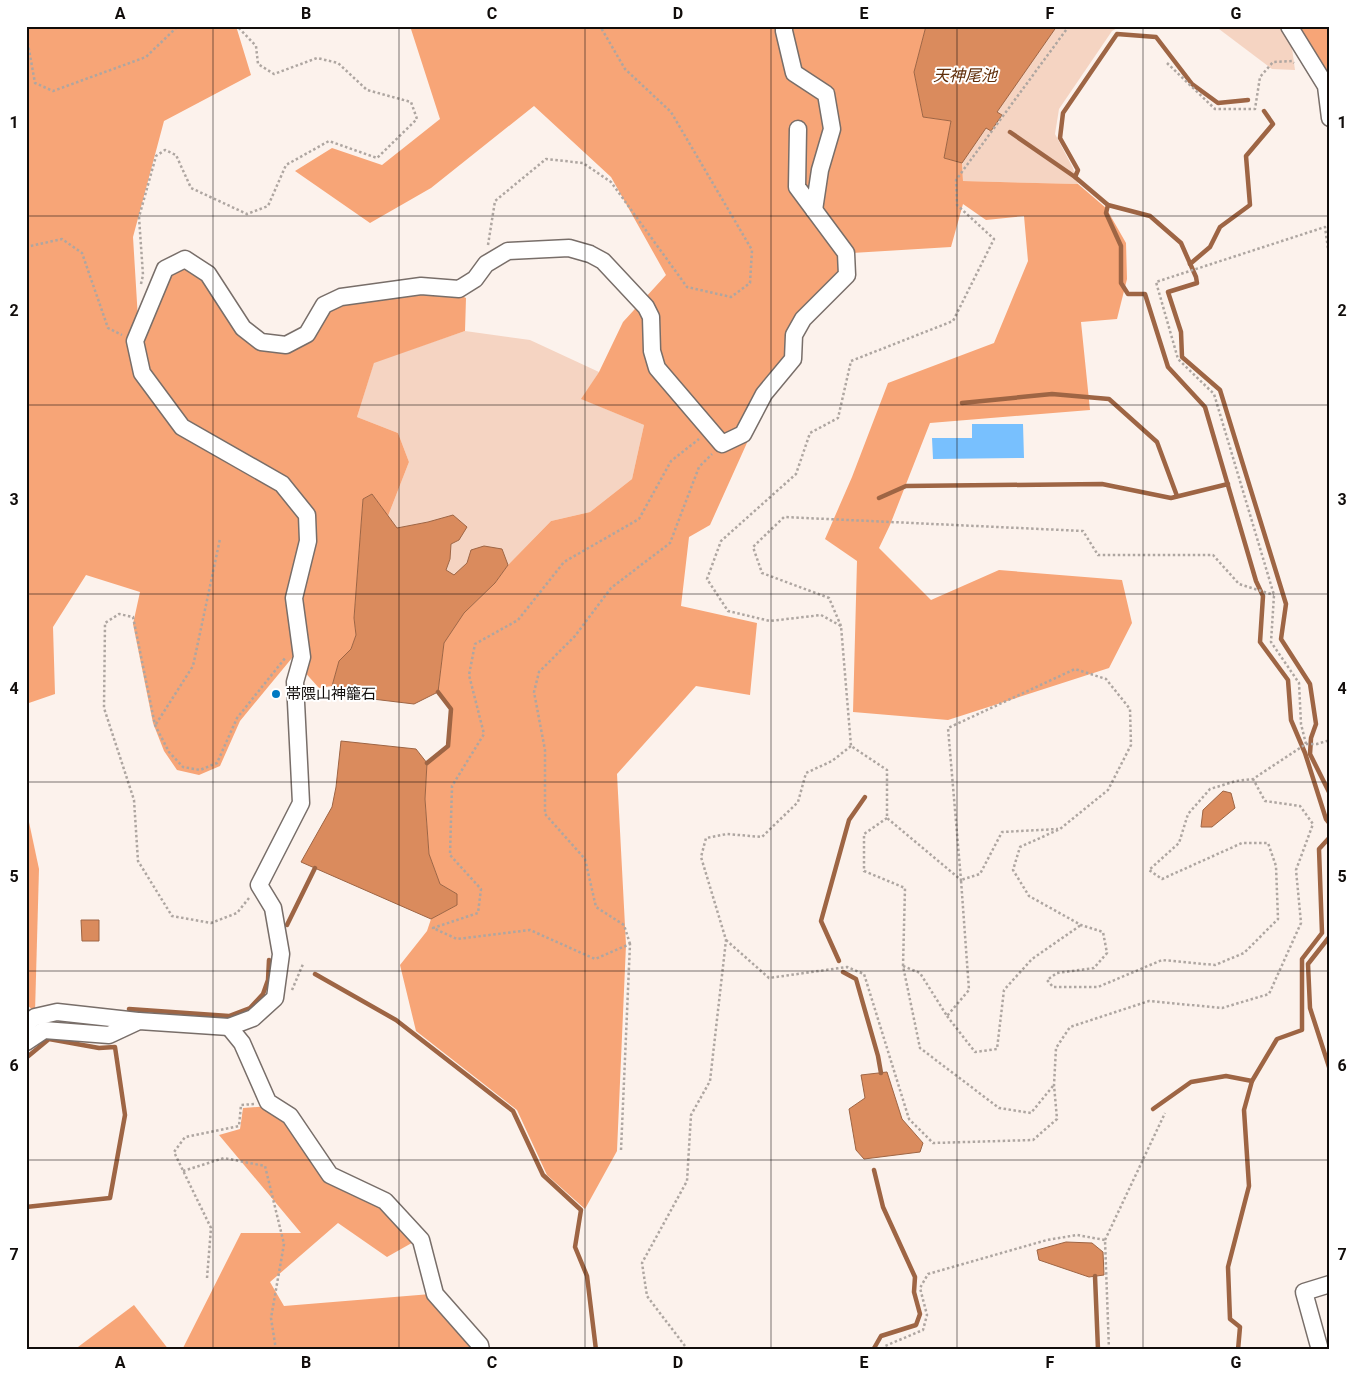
<svg xmlns="http://www.w3.org/2000/svg" width="1356" height="1376" font-family="Roboto,'Noto Sans JP',sans-serif">
  <rect width="100%" height="100%" fill="#fcf2ec"/>
  <g fill="#f5d4c2">
    <path d="M 1057,26 L 1121,26 L 1112,31 L 1059,109 L 1055,134 L 1073,168 L 1078,184 L 963,181 L 962,163 L 986,127 L 991,130 L 1002,116 L 997,112 Z"/>
    <path d="M 1215,26 L 1289,26 L 1295,70 L 1272,69 Z"/>
    <path d="M 465,331 L 530,340 L 599,372 L 582,399 L 644,425 L 632,479 L 590,512 L 551,521 L 508,565 L 502,549 L 471,550 L 467,563 L 454,576 L 446,570 L 450,559 L 451,544 L 459,540 L 453,515 L 428,522 L 397,528 L 388,516 L 409,462 L 398,433 L 357,417 L 374,362 Z"/>
  </g>
  <g fill="#f7a577">
    <path d="M 26,26 L 236,26 L 251,75 L 164,121 L 133,237 L 138,319 L 184,254 L 244,323 L 261,337 L 284,339 L 303,330 L 323,300 L 425,279 L 466,298 L 465,331 L 374,363 L 357,417 L 398,433 L 409,462 L 388,516 L 372,494 L 363,499 L 354,618 L 356,635 L 351,649 L 339,661 L 332,686 L 319,688 L 292,658 L 240,721 L 220,766 L 199,775 L 177,770 L 164,751 L 153,723 L 133,624 L 140,592 L 86,575 L 53,627 L 55,694 L 26,704 Z"/>
    <path d="M 410,26 L 926,26 L 914,72 L 923,117 L 951,121 L 944,158 L 962,163 L 963,181 L 1078,184 L 1106,208 L 1126,243 L 1127,279 L 1117,319 L 1081,322 L 1090,410 L 930,423 L 890,525 L 879,548 L 931,600 L 999,570 L 1122,580 L 1132,623 L 1109,668 L 948,720 L 853,712 L 857,561 L 825,539 L 852,477 L 888,383 L 994,343 L 1028,261 L 1024,216 L 986,220 L 963,204 L 951,247 L 852,253 L 799,335 L 769,394 L 710,525 L 689,537 L 681,606 L 757,623 L 750,695 L 696,686 L 617,774 L 626,945 L 617,1151 L 585,1209 L 547,1175 L 517,1110 L 416,1031 L 400,965 L 427,931 L 431,919 L 457,905 L 457,894 L 440,884 L 429,854 L 425,799 L 427,763 L 448,745 L 451,709 L 438,692 L 444,643 L 464,613 L 495,583 L 508,565 L 551,521 L 590,512 L 632,479 L 644,425 L 581,399 L 599,372 L 623,322 L 666,275 L 611,177 L 534,106 L 431,188 L 370,223 L 295,171 L 332,148 L 382,165 L 440,119 Z"/>
    <path d="M 1299,26 L 1330,26 L 1330,83 Z"/>
    <path d="M 26,808 L 39,869 L 35,1012 L 26,1004 Z"/>
    <path d="M 269,1106 L 288,1120 L 327,1175 L 381,1201 L 417,1240 L 387,1257 L 338,1223 L 270,1282 L 284,1306 L 431,1294 L 478,1350 L 182,1350 L 241,1233 L 301,1233 L 219,1135 L 240,1129 L 243,1108 Z"/>
    <path d="M 134,1305 L 169,1350 L 74,1350 Z"/>
  </g>
  <g fill="#da8b5d" stroke="#9e6544">
    <path d="M 926,26 L 1057,26 L 997,112 L 1002,115 L 991,131 L 986,128 L 962,163 L 944,158 L 951,121 L 923,117 L 914,72 Z"/>
    <path d="M 372,494 L 397,528 L 428,522 L 453,515 L 467,527 L 459,540 L 451,544 L 450,559 L 446,570 L 454,575 L 467,563 L 471,550 L 484,546 L 502,549 L 508,565 L 495,583 L 464,613 L 444,643 L 438,692 L 414,704 L 356,697 L 332,686 L 339,661 L 351,649 L 356,635 L 354,618 L 363,499 Z"/>
    <path d="M 341,741 L 416,749 L 427,763 L 425,799 L 429,854 L 440,884 L 457,894 L 457,905 L 431,919 L 301,862 L 332,807 L 336,787 Z"/>
    <path d="M 1223,791 L 1231,793 L 1235,808 L 1212,827 L 1201,827 L 1203,810 Z"/>
    <path d="M 81,920 L 99,920 L 99,941 L 82,941 Z"/>
    <path d="M 887,1072 L 902,1119 L 923,1143 L 920,1152 L 864,1159 L 856,1150 L 849,1109 L 865,1098 L 861,1075 Z"/>
    <path d="M 1066,1242 L 1092,1243 L 1103,1252 L 1104,1275 L 1089,1277 L 1039,1260 L 1037,1250 Z"/>
  </g>
  <g fill="none" stroke-linecap="round" stroke-linejoin="round">
    <g stroke="#9e6544" stroke-width="4.5">
      <path d="M 1010,132 L 1075,177 L 1108,205 L 1150,216 L 1181,243 L 1196,277 L 1197,283 L 1168,292 L 1181,332 L 1182,357 L 1220,390 L 1286,604 L 1281,639 L 1310,684 L 1316,724 L 1311,738 L 1310,754 L 1330,794"/>
      <path d="M 1075,177 L 1078,170 L 1060,138 L 1063,113 L 1117,34 L 1156,37 L 1192,84 L 1218,103 L 1248,100"/>
      <path d="M 1108,205 L 1106,213 L 1121,246 L 1121,283 L 1128,294 L 1145,294 L 1168,367 L 1205,407 L 1256,581 L 1263,596 L 1260,642 L 1288,680 L 1291,720 L 1305,753 L 1326,819 L 1330,824"/>
      <path d="M 1190,264 L 1210,247 L 1220,227 L 1250,205 L 1246,156 L 1273,124 L 1264,111"/>
      <path d="M 962,403 L 1052,394 L 1109,399 L 1157,442 L 1177,496"/>
      <path d="M 879,498 L 906,486 L 1102,484 L 1171,498 L 1228,484"/>
      <path d="M 427,763 L 448,746 L 451,709 L 438,692"/>
      <path d="M 287,925 L 315,868"/>
      <path d="M 1330,936 L 1308,964 L 1310,1008 L 1330,1070"/>
      <path d="M 839,961 L 821,921 L 849,820 L 865,797"/>
      <path d="M 843,972 L 856,979 L 878,1056 L 881,1073"/>
      <path d="M 315,974 L 396,1020 L 513,1111 L 543,1175 L 581,1210 L 575,1247 L 587,1276 L 596,1350"/>
      <path d="M 129,1009 L 229,1016 L 250,1008 L 263,994 L 268,980 L 269,960"/>
      <path d="M 26,1058 L 49,1039 L 99,1048 L 115,1047 L 125,1115 L 110,1198 L 26,1207"/>
      <path d="M 1153,1109 L 1191,1082 L 1226,1076 L 1252,1081"/>
      <path d="M 1095,1276 L 1098,1350"/>
      <path d="M 873,1350 L 881,1336 L 916,1325 L 920,1314 L 914,1292 L 915,1277 L 883,1207 L 874,1170"/>
      <path d="M 1238,1350 L 1240,1327 L 1230,1319 L 1228,1267 L 1249,1186 L 1244,1110 L 1252,1081 L 1277,1039 L 1302,1030 L 1302,959 L 1322,933 L 1319,849 L 1330,837"/>
    </g>
  </g>
  <path fill="#78c0fe" d="M 972,424 L 1023,424 L 1024,458 L 933,459 L 932,438 L 972,438 Z"/>
  <g fill="none" stroke-linecap="round" stroke-linejoin="round">
    <g stroke="#786e69" stroke-width="19">
      <g id="minor">
        <path d="M 784,26 L 784,31 L 794,73 L 826,94 L 832,129 L 820,170 L 814,210"/>
        <path d="M 1289,26 L 1326,86 L 1330,118"/>
        <path d="M 26,1024 L 35,1017 L 57,1012 L 138,1021"/>
        <path d="M 229,1027 L 242,1043 L 268,1102 L 290,1116 L 330,1175 L 385,1201 L 421,1240 L 435,1294 L 480,1345 L 481,1350"/>
        <path d="M 26,1042 L 44,1030 L 109,1035 L 139,1021 L 229,1027 L 253,1018 L 275,998 L 281,954 L 273,908 L 259,885 L 301,803 L 295,682 L 302,657 L 294,598 L 308,541 L 307,515 L 282,484 L 182,427 L 142,373 L 135,341 L 165,269 L 185,259 L 208,274 L 243,328 L 261,342 L 286,345 L 307,334 L 324,305 L 341,297 L 421,286 L 459,289 L 475,279 L 486,264 L 508,251 L 569,248 L 590,254 L 603,261 L 646,307 L 651,317 L 652,351 L 657,368 L 722,444 L 743,434 L 764,394 L 793,359 L 794,335 L 803,319 L 847,275 L 846,253 L 797,187 L 798,129"/>
        <path d="M 1320,1350 L 1304,1292 L 1330,1284"/>
      </g>
    </g>
    <g stroke="#aea6a1" stroke-width="2.5" stroke-dasharray="2.5 2.5" stroke-linecap="butt">
      <path d="M 1069,26 L 956,180 L 957,205 L 994,239 L 953,321 L 851,361 L 838,418 L 810,433 L 796,474 L 721,541 L 707,579 L 728,611 L 770,621 L 821,615 L 841,626 L 851,746 L 887,770 L 887,818 L 961,880 L 948,728 L 1075,669 L 1106,679 L 1130,709 L 1131,745 L 1108,790 L 1060,829 L 1020,847 L 1013,870 L 1029,896 L 1081,925 L 1103,932 L 1107,953 L 1094,968 L 1057,973 L 1047,980 L 1053,987 L 1098,987 L 1162,960 L 1215,965 L 1244,953 L 1278,919 L 1276,866 L 1268,843 L 1242,843 L 1162,879 L 1149,870 L 1179,843 L 1188,814 L 1210,789 L 1236,781 L 1253,779 L 1306,744 L 1317,744 L 1330,740"/>
      <path d="M 26,33 L 35,83 L 53,91 L 146,57 L 178,26"/>
      <path d="M 1167,63 L 1215,109 L 1255,109 L 1260,77 L 1273,62 L 1292,61 L 1294,63"/>
      <path d="M 488,245 L 495,201 L 546,159 L 583,163 L 611,182 L 687,287 L 731,297 L 750,283 L 752,250 L 671,112 L 625,69 L 600,26"/>
      <path d="M 26,247 L 62,239 L 82,253 L 108,328 L 122,335"/>
      <path d="M 141,284 L 143,275 L 139,217 L 156,156 L 165,150 L 176,155 L 191,188 L 247,214 L 268,206 L 286,165 L 329,141 L 377,158 L 417,119 L 411,102 L 367,90 L 338,63 L 317,58 L 274,74 L 258,64 L 256,46 L 237,26"/>
      <path d="M 841,626 L 829,598 L 762,573 L 753,547 L 784,517 L 1083,531 L 1098,555 L 1213,555 L 1239,584 L 1274,595"/>
      <path d="M 156,724 L 193,666 L 220,539"/>
      <path d="M 1306,744 L 1301,724 L 1299,683 L 1271,642 L 1274,595 L 1214,394 L 1178,359 L 1156,282 L 1325,227 L 1330,263"/>
      <path d="M 887,818 L 864,834 L 864,871 L 905,888 L 903,966 L 920,1048 L 999,1108 L 1031,1113 L 1053,1086"/>
      <path d="M 249,898 L 237,913 L 211,923 L 172,916 L 138,861 L 134,800 L 104,708 L 105,623 L 119,614 L 133,617 L 155,725 L 169,752 L 183,767 L 200,770 L 217,763 L 237,718 L 286,657"/>
      <path d="M 726,940 L 769,978 L 847,967 L 864,974 L 909,1119 L 933,1143 L 1033,1140 L 1057,1119 L 1054,1085 L 1056,1048 L 1070,1027 L 1149,1001 L 1222,1008 L 1269,994 L 1301,923 L 1296,870 L 1313,824 L 1300,806 L 1265,801 L 1253,779"/>
      <path d="M 630,944 L 624,925 L 596,907 L 585,859 L 545,814 L 545,750 L 534,692 L 539,672 L 575,636 L 611,588 L 670,543 L 699,467 L 712,454"/>
      <path d="M 903,966 L 920,973 L 947,1016 L 969,990 L 961,880 L 980,874 L 1002,832 L 1058,829"/>
      <path d="M 292,990 L 303,964"/>
      <path d="M 947,1016 L 975,1052 L 997,1049 L 1004,990 L 1032,959 L 1081,925"/>
      <path d="M 621,1150 L 630,944 L 595,959 L 530,930 L 457,939 L 433,928 L 478,913 L 481,889 L 450,855 L 452,786 L 484,734 L 469,675 L 475,644 L 518,620 L 564,562 L 639,519 L 671,461 L 699,439"/>
      <path d="M 183,1171 L 224,1158 L 265,1166 L 284,1244 L 271,1318 L 276,1350"/>
      <path d="M 1105,1240 L 1165,1113"/>
      <path d="M 207,1278 L 211,1228 L 174,1152 L 185,1137 L 239,1126 L 241,1105 L 254,1104"/>
      <path d="M 688,1350 L 647,1296 L 642,1263 L 687,1181 L 691,1115 L 710,1081 L 726,940 L 701,857 L 706,838 L 727,834 L 762,837 L 798,802 L 806,773 L 832,761 L 851,746"/>
      <path d="M 883,1350 L 885,1346 L 923,1330 L 927,1315 L 920,1288 L 928,1274 L 1047,1240 L 1077,1235 L 1105,1240 L 1109,1350"/>
    </g>
    <use href="#minor" stroke="#fff" stroke-width="16"/>
  </g>
  <path fill="none" stroke="#110d0b" stroke-width="1" stroke-opacity="0.55" d="M 213,26 L 213,1350M 399,26 L 399,1350M 585,26 L 585,1350M 771,26 L 771,1350M 957,26 L 957,1350M 1143,26 L 1143,1350M 26,216 L 1330,216M 26,405 L 1330,405M 26,594 L 1330,594M 26,782 L 1330,782M 26,971 L 1330,971M 26,1160 L 1330,1160"/>
  <circle fill="#007ac3" stroke="#fff" stroke-width="2" cx="276" cy="694" r="5"/>
  <g text-anchor="middle" dominant-baseline="central" stroke-width="4" stroke-linejoin="round" paint-order="stroke">
    <g font-size="15" fill="#110d0b" stroke="#fff" text-anchor="start">
      <text x="286" y="694">帯隈山神籠石</text>
    </g>
    <g font-size="16" font-style="italic" fill="#5f2c08" stroke="#fff">
      <text x="965" y="75">天神尾池</text>
    </g>
  </g>
  <rect width="1356" height="1376" fill="none" stroke="#ffffff" stroke-width="55"/>
  <rect x="28" y="28" width="1300" height="1320" fill="none" stroke="#110d0b" stroke-width="2"/>
  <g font-size="16" text-anchor="middle" font-weight="bold" fill="#110d0b">
    <text x="120" y="19">A</text>
    <text x="306" y="19">B</text>
    <text x="492" y="19">C</text>
    <text x="678" y="19">D</text>
    <text x="864" y="19">E</text>
    <text x="1050" y="19">F</text>
    <text x="1236" y="19">G</text>
    <text x="14" y="128">1</text>
    <text x="1342" y="128">1</text>
    <text x="14" y="316">2</text>
    <text x="1342" y="316">2</text>
    <text x="14" y="505">3</text>
    <text x="1342" y="505">3</text>
    <text x="14" y="694">4</text>
    <text x="1342" y="694">4</text>
    <text x="14" y="882">5</text>
    <text x="1342" y="882">5</text>
    <text x="14" y="1071">6</text>
    <text x="1342" y="1071">6</text>
    <text x="14" y="1260">7</text>
    <text x="1342" y="1260">7</text>
    <text x="120" y="1368">A</text>
    <text x="306" y="1368">B</text>
    <text x="492" y="1368">C</text>
    <text x="678" y="1368">D</text>
    <text x="864" y="1368">E</text>
    <text x="1050" y="1368">F</text>
    <text x="1236" y="1368">G</text>
  </g>
</svg>
